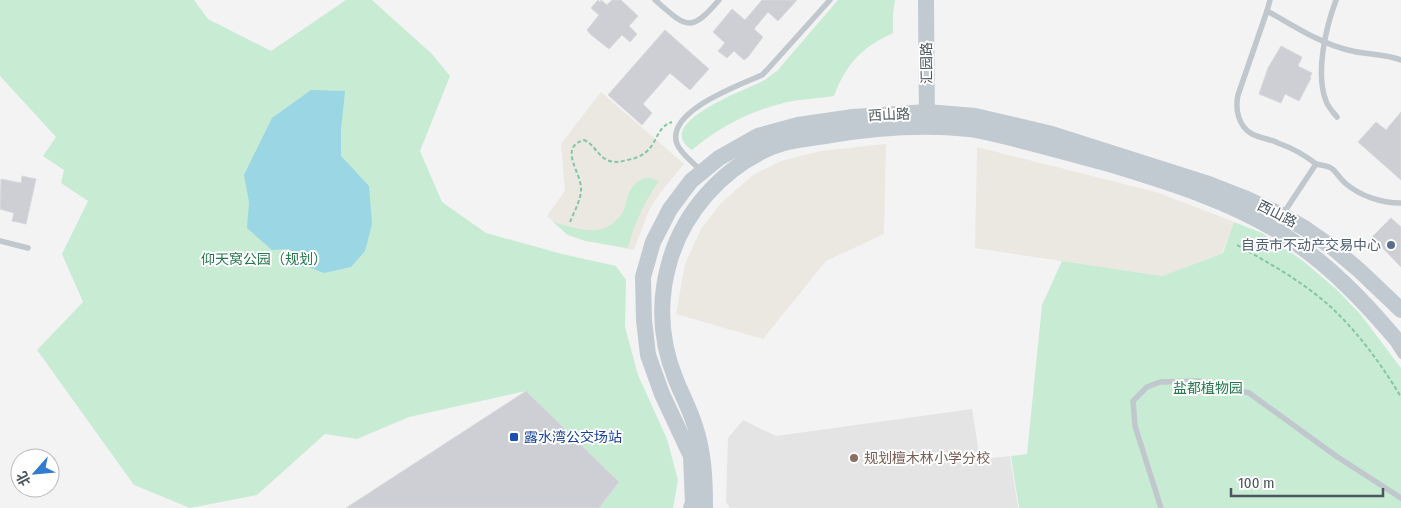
<svg xmlns="http://www.w3.org/2000/svg" width="1401" height="508" font-family="'Fira Sans Condensed','Noto Sans SC',sans-serif">
  <rect width="100%" height="100%" fill="#f4f3f3"/>
  <g fill="#eae8e1">
    <path d="M 601,92 L 684,164 L 660,193 L 649,210 L 634,250 L 586,241 L 568,235 L 547,216 L 565,191 L 561,144 Z"/>
    <path d="M 886,144 L 884,234 L 826,261 L 763,339 L 676,314 L 685,264 L 701,229 L 721,203 L 753,175 L 781,161 L 821,151 Z"/>
    <path d="M 977,147 L 1159,193 L 1234,222 L 1222,253 L 1162,276 L 975,248 Z"/>
  </g>
  <path fill="#e5e4e4" d="M 972,409 L 980,459 L 1010,456 L 1018,508 L 730,508 L 726,502 L 728,438 L 743,420 L 776,436 Z"/>
  <g fill="#c8ebd4">
    <path d="M 0,0 L 194,0 L 208,19 L 271,51 L 346,0 L 372,0 L 432,54 L 450,76 L 420,151 L 442,202 L 486,233 L 562,254 L 616,266 L 626,280 L 625,327 L 638,375 L 667,439 L 678,480 L 673,508 L 599,508 L 619,482 L 526,391 L 409,417 L 357,439 L 325,434 L 257,495 L 190,508 L 134,485 L 37,350 L 83,302 L 62,254 L 88,201 L 61,183 L 64,170 L 43,156 L 56,137 L 0,76 Z"/>
    <path d="M 838,0 L 895,0 L 893,13 L 893,33 C 862,47 846,64 834,96 C 816,99 797,99 780,104 C 748,112 718,128 692,150 C 651,124 745,90 761,82 C 767,79 771,75 777,71 Z"/>
    <path d="M 644,178 L 650,178 L 659,181 C 644,202 634,224 628,248 L 586,241 L 568,235 L 553,222 C 573,227 597,238 614,222 C 618,219 622,215 624,210 C 629,195 627,187 644,178 Z"/>
    <path d="M 1234,222 L 1262,233 L 1302,260 L 1336,289 L 1361,315 L 1401,368 L 1401,508 L 1019,508 L 1011,456 L 1027,454 L 1042,305 L 1062,261 L 1162,276 L 1223,253 Z"/>
  </g>
  <path fill="#9ad6e3" d="M 311,90 L 345,91 L 341,130 L 341,156 L 369,186 L 372,224 L 365,251 L 351,267 L 324,273 L 308,267 L 291,267 L 289,249 L 272,250 L 247,228 L 249,202 L 244,175 L 272,118 Z"/>
  <g fill="#cdcfd4" stroke="#d7d9dd">
    <path d="M 598,0 L 600,2 L 601,0 L 607,5 L 612,0 L 621,0 L 638,16 L 629,26 L 637,34 L 630,42 L 622,35 L 609,49 L 590,34 L 587,30 L 599,15 L 591,8 Z"/>
    <path d="M 762,0 L 797,0 L 778,21 L 768,12 L 754,29 L 763,37 L 748,57 L 744,60 L 734,51 L 727,58 L 718,51 L 725,43 L 713,32 L 732,9 L 745,20 Z"/>
    <path d="M 665,30 L 709,69 L 690,90 L 670,73 L 643,104 L 652,113 L 642,125 L 608,95 Z"/>
    <path d="M 1281,46 L 1302,57 L 1298,66 L 1312,73 L 1310,77 L 1311,78 L 1299,101 L 1285,94 L 1281,103 L 1259,94 L 1268,68 Z"/>
    <path d="M 1401,112 L 1401,180 L 1358,142 L 1376,122 L 1386,130 Z"/>
    <path d="M 22,176 L 36,179 L 26,224 L 12,221 L 14,213 L 0,209 L 1,179 L 21,183 Z"/>
    <path d="M 1391,218 L 1401,227 L 1401,267 L 1372,237 Z"/>
    <path d="M 526,391 L 619,482 L 599,508 L 346,508 Z"/>
  </g>
  <g fill="none" stroke-linecap="round" stroke-linejoin="round">
    <g stroke="#83c6a3" stroke-width="2" stroke-dasharray="4 2.5" stroke-linecap="butt">
      <path d="M 570,222 C 574,212 580,202 581,191 C 583,174 557,148 584,140 C 594,144 597,155 607,160 C 614,163 620,162 627,160 C 661,154 651,129 672,122"/>
      <path d="M 1237,245 C 1271,264 1307,284 1335,311 C 1361,336 1383,367 1401,397"/>
    </g>
    <g stroke="#c0c7cd" stroke-width="5.5">
      <path d="M 655,0 C 686,27 690,34 719,0"/>
      <path d="M 1270,0 L 1267,11 L 1238,95 C 1235,109 1238,126 1252,134 C 1260,138 1270,139 1278,143 C 1292,148 1305,155 1316,164 L 1283,214"/>
      <path d="M 1336,0 C 1326,27 1315,73 1326,101 C 1328,107 1333,112 1337,117"/>
      <path d="M 1267,11 C 1293,25 1319,43 1348,50 C 1365,55 1384,53 1401,60"/>
      <path d="M 1316,164 C 1339,168 1331,170 1345,183 C 1360,196 1381,203 1401,203"/>
      <path d="M 700,170 C 693,162 681,154 677,144 C 665,111 740,85 762,75 L 767,70 L 830,0"/>
      <path d="M 0,241 L 28,248"/>
      <path d="M 1395,347 L 1401,356"/>
      <path d="M 1161,508 L 1135,426 L 1133,401 L 1147,387 L 1160,382 L 1199,381 L 1249,393 L 1336,456 L 1401,498"/>
    </g>
    <g stroke="#c1c9d1" stroke-width="16">
      <path d="M 926,0 L 927,123"/>
      <path d="M 691,508 L 693,503 L 691,456 L 662,394 L 648,355 L 644,320 L 643,277 L 653,242 L 670,209 L 691,181 L 719,158 L 758,136 L 798,125 L 853,117 L 927,112 L 975,116 L 1052,134 L 1206,183 L 1247,199 L 1282,215 L 1306,229 L 1333,248 L 1360,271 L 1401,310"/>
      <path d="M 705,508 C 705,481 704,452 695,426 C 690,410 682,395 676,380 C 660,341 658,300 670,260 C 684,212 721,171 765,150 C 783,141 805,139 825,136 C 872,128 921,124 969,129 C 981,130 994,134 1007,137 C 1041,145 1075,155 1109,164 C 1168,182 1231,201 1284,235 C 1330,265 1366,303 1401,345"/>
    </g>
  </g>
  <circle fill="#5c6f8a" stroke="#fff" stroke-width="2" cx="1391" cy="245" r="5"/>
  <rect fill="#1a4fb4" stroke="#fff" stroke-width="2" x="509" y="432" width="10" height="10" rx="2.5"/>
  <circle fill="#8d6e63" stroke="#fff" stroke-width="2" cx="854" cy="458" r="5"/>
  <g text-anchor="middle" dominant-baseline="central" stroke-width="4" stroke-linejoin="round" paint-order="stroke">
    <g font-size="14" fill="#4c565e" stroke="#fff">
      <text transform="translate(927 63) rotate(-91)">汇园路</text>
      <text transform="translate(889 115) rotate(-3)">西山路</text>
      <text transform="translate(1277 214) rotate(27)">西山路</text>
    </g>
    <g font-size="14" fill="#4e5e75" stroke="#fff" text-anchor="end">
      <text x="1381" y="245">自贡市不动产交易中心</text>
    </g>
    <g font-size="14" fill="#24784c" stroke="#fff">
      <text x="264" y="259">仰天窝公园（规划）</text>
      <text x="1208" y="388">盐都植物园</text>
    </g>
    <g font-size="14" fill="#164399" stroke="#fff" text-anchor="start">
      <text x="524" y="437">露水湾公交场站</text>
    </g>
    <g font-size="14" fill="#785e54" stroke="#fff" text-anchor="start">
      <text x="864" y="458">规划檀木林小学分校</text>
    </g>
  </g>
  <g transform="translate(35 473) rotate(243)"><circle r="24" fill="#ffffff" stroke="#b7bbbf"/>
  <path d="M0-4L9 19L0 12L-9 19Z" fill="#317bd0"/>
  <text y="-8" font-size="14" font-weight="bold" text-anchor="middle" fill="#4c565e">北</text>
  </g>
  <path d="M1231 488v8h152v-8" fill="none" stroke="#4c565e" stroke-width="2.5"/>
  <text x="1238" y="488" font-size="15" fill="#4c565e" stroke="#ffffff" stroke-width="4" paint-order="stroke">100 m</text>
</svg>
